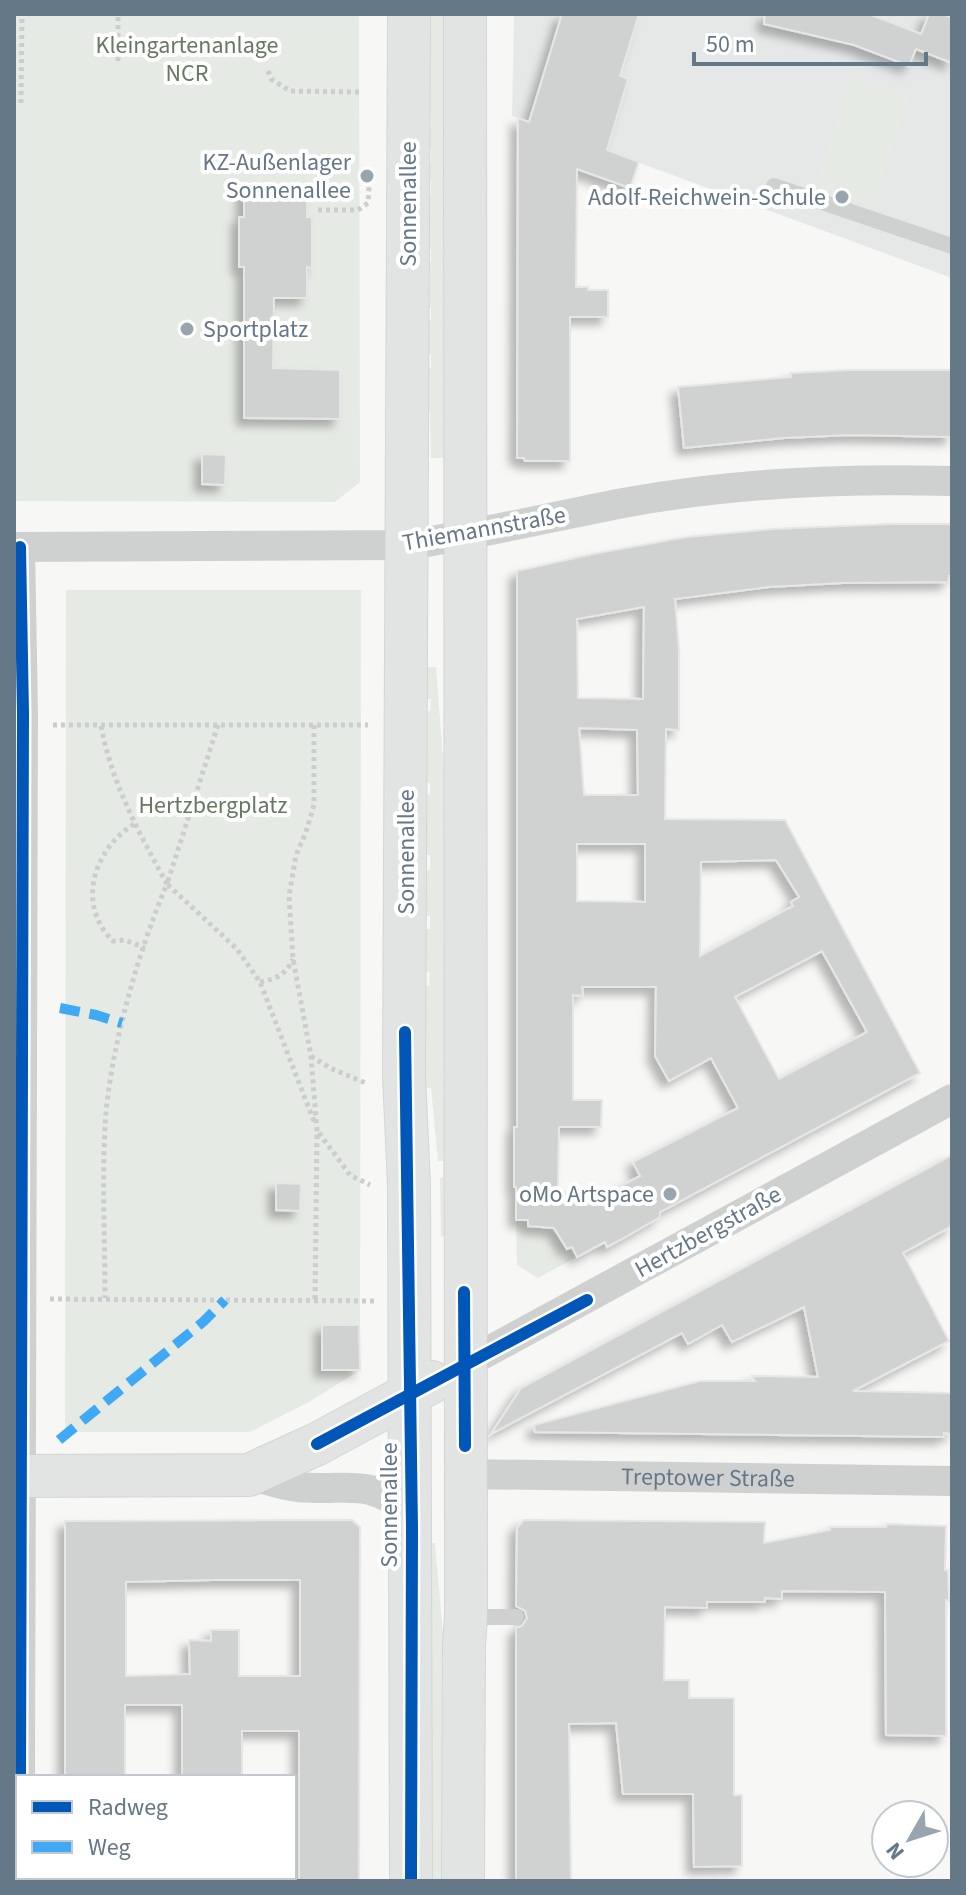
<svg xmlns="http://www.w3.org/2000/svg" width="966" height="1895" font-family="'Source Sans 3',sans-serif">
  <defs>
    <filter id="shadow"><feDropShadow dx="-7" dy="7" stdDeviation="4" flood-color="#0004"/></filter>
  </defs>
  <rect width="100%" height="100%" fill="#f7f7f6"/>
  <path fill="#e6e7e7" d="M 514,14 L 952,14 L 952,278 L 512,116 Z"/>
  <g fill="#e6eae4">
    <path d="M 14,14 L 359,14 L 360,482 L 335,502 L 14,501 Z"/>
    <path d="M 425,14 L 448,14 L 447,458 L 431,458 L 430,412 L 424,411 L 424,368 L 431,368 L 431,354 L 424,354 L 424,321 L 431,320 L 431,308 L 424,308 L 424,262 L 431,261 L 431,249 L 424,248 L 424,195 L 431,194 L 431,181 L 424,181 L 424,163 L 431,163 L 431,149 L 424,148 L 425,128 L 431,128 L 431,114 L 424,114 L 424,34 L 431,33 L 431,19 L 425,18 Z"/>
    <path d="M 851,78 L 909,97 L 874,206 L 816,187 Z"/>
    <path d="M 66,590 L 361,590 L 360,1370 L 309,1402 L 250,1432 L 65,1432 Z"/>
    <path d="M 423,667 L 436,667 L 445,784 L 447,1236 L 441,1237 L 440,1178 L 443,1178 L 443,1161 L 438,1161 L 431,1088 L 422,1088 L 423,986 L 429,986 L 430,972 L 423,971 L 423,930 L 430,929 L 430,916 L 423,916 L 422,870 L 430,870 L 430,855 L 423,855 L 423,796 L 430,795 L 430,783 L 423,782 L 423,712 L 430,711 L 431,699 L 423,699 Z"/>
    <path d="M 516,1220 C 542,1220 554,1228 567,1249 L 572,1247 L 577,1257 L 538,1278 L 517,1265 Z"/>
    <path d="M 429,1543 L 435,1543 L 445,1656 L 446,1881 L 429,1881 Z"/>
  </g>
  <g fill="#d0d2d2" stroke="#e6e6e6" stroke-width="2" fill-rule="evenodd" filter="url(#shadow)">
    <path d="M 562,14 L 639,14 L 620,76 L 628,79 L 607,150 L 639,162 L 630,188 L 577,169 L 576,287 L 588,287 L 588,290 L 608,290 L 608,317 L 570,317 L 570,461 L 525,461 L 524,458 L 517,458 L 518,118 L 529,122 Z"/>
    <path d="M 765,14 L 869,14 L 921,34 L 929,14 L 942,14 L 952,18 L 952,63 L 916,49 L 909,66 L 854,45 L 764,24 Z"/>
    <path d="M 244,186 L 307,186 L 307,217 L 312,217 L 312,268 L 307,267 L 307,298 L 274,298 L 273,368 L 340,370 L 340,419 L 244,418 L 244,267 L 239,267 L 239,217 L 244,217 Z"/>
    <path d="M 850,370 L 952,370 L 952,437 L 850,435 L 784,438 L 684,448 L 678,387 L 791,377 L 791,373 Z"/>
    <path d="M 202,454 L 226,455 L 225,485 L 202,484 Z"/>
    <path d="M 893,524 L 952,524 L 952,576 L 949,576 L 948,582 L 842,583 L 769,587 L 675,599 L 679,650 L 679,730 L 666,729 L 665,819 L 785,820 L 920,1073 L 660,1212 L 660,1217 L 620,1240 L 607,1247 L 605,1242 L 577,1257 L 572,1247 L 567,1249 L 554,1228 L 528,1226 L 528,1220 L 516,1220 L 516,1187 L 514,1187 L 514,1127 L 517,1127 L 517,571 L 593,554 L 687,537 L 773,529 ZM 644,607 L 643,699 L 578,698 L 577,619 ZM 579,728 L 637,730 L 638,795 L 584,795 ZM 577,844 L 645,844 L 645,902 L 577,901 ZM 776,860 L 799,897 L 791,902 L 793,906 L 700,956 L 701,862 ZM 822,951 L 867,1032 L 779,1079 L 735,997 ZM 582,987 L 656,987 L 655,1056 L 669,1081 L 711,1058 L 738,1108 L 633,1162 L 640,1176 L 586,1205 L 558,1187 L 559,1127 L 601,1127 L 602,1100 L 573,1100 L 573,995 L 583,996 Z"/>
    <path d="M 952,1155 L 952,1226 L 903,1253 L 949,1341 L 853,1391 L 952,1393 L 952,1434 L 944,1433 L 944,1437 L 535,1432 L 534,1425 L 700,1381 L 755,1381 L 752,1376 L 818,1377 L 804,1307 L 732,1342 L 722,1325 L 688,1344 L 682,1333 L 491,1434 L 521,1388 Z"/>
    <path d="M 276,1183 L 301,1184 L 300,1211 L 276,1210 Z"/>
    <path d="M 322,1325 L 359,1325 L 360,1370 L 322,1370 Z"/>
    <path d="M 352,1520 L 360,1527 L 359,1881 L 299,1881 L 299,1731 L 242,1731 L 242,1777 L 182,1777 L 182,1705 L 125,1705 L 125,1777 L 65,1777 L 65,1521 ZM 211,1580 L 300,1580 L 300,1676 L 239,1676 L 239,1630 L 211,1630 L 211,1641 L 189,1640 L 190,1674 L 126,1676 L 126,1582 Z"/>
    <path d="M 524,1520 L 765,1522 L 764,1543 L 830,1530 L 830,1527 L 886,1527 L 887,1524 L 946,1526 L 945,1570 L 948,1570 L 949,1601 L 946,1600 L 946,1736 L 886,1735 L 885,1592 L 782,1591 L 782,1599 L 765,1598 L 765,1602 L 707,1602 L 707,1608 L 665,1607 L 664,1680 L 689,1680 L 689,1698 L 734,1698 L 734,1795 L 742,1795 L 742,1866 L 694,1867 L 693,1794 L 623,1794 L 616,1723 L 569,1724 L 571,1881 L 516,1881 L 516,1628 L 522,1626 L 527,1618 L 525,1611 L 516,1606 L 517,1528 Z"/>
  </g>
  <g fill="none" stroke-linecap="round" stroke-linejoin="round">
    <g stroke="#d4d5d6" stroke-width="44">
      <g id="secondary">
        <path d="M 409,14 L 404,1076 L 409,1185 L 411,1881"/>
        <path d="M 14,1476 L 249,1475 L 317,1444 L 432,1382"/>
        <path d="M 463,1881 L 464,1645 L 466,1617 L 465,14"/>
      </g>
    </g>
    <g stroke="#cccdce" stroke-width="5" stroke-dasharray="4 4" stroke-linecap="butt">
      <path d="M 118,61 L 118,14"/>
      <path d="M 268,71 L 271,79 L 290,91 L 359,92"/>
      <path d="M 21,103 L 22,14"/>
      <path d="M 318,210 L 358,210 L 368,203 L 369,187"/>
      <path d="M 53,725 L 368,725"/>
      <path d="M 218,725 L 167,884 L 237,949 L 260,982 L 315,1124"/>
      <path d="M 314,725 L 314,805 L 306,832 L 296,855 L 289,896 L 293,959 L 311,1056 L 317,1131 L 315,1302"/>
      <path d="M 101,726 C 112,784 139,833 167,884 C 138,952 109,1053 105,1126 C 102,1183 105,1241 105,1298"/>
      <path d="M 134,824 C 93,850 76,905 113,941 L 125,940 L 145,948"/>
      <path d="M 260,982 C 278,978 284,976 293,959"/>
      <path d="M 311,1056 L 330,1068 L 368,1084"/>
      <path d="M 319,1133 L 350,1175 L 370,1185"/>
      <path d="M 50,1299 L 376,1301"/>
    </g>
    <g stroke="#cfd1d1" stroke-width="16">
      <path d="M 774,186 L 952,246"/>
      <path d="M 466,1617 L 516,1617"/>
    </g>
    <g stroke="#cfd1d1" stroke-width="30">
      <path d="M 14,547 L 407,545 C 480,534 551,517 623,503 C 731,483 843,478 952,481"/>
      <path d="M 465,1364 L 952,1099"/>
      <path id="s1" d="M 466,1474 L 952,1481"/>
      <path d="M 249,1475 C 265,1479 282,1486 298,1487 C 349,1492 365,1476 411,1512"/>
      <path d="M 20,1777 L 23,713 L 20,547"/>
      <path d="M 20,1877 L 20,1881"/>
    </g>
    <use href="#secondary" stroke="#e2e3e3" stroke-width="42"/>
    <g stroke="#3fa9f5" stroke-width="10" stroke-dasharray="20 10" stroke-linecap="butt">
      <path d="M 60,1008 L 96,1015 L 122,1023"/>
      <path d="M 59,1440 L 203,1322 L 225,1300"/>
    </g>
    <g stroke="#fff" stroke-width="17">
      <g id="cycleway">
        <path d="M 405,1032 L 412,1528 L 411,1881"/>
        <path d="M 464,1292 L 465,1446"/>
        <path d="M 317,1444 L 587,1300"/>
        <path d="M 20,1777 L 23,713 L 20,547"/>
      </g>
    </g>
    <use href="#cycleway" stroke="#0057b8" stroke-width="12"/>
  </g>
  <g fill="#98a4ae" stroke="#fff" stroke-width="3">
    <circle cx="367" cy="176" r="8"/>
    <circle cx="842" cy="197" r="8"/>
    <circle cx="187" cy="329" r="8"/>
    <circle cx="670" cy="1194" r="8"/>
  </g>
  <g text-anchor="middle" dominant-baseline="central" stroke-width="8" stroke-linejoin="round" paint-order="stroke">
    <g font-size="24" fill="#657a61" stroke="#fff">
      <text x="187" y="45">Kleingartenanlage<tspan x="187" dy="28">NCR</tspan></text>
      <text x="213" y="805">Hertzbergplatz</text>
    </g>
    <g font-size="24" fill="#657888" stroke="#fff" text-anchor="end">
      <text x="351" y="162">KZ-Außenlager<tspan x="351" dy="28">Sonnenallee</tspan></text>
      <text x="826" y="197">Adolf-Reichwein-Schule</text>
      <text x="203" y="329" text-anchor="start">Sportplatz</text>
      <text x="654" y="1194">oMo Artspace</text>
    </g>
    <g font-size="24" fill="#657888" stroke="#fff">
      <text transform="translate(408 204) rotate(-90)">Sonnenallee</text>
      <text transform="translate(484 529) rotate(-10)">Thiemannstraße</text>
      <text transform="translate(406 852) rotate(-90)">Sonnenallee</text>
      <text transform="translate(708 1232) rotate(-29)">Hertzbergstraße</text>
      <text stroke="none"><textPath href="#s1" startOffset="242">Treptower Straße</textPath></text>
      <text transform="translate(389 1505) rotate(-90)">Sonnenallee</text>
    </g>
  </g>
  <rect width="966" height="1895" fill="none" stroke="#657888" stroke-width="32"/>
  <rect x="16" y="1775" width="280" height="104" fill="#ffffff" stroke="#c1c9cf" stroke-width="2"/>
  <rect x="32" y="1801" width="40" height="12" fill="#0057b8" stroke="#c1c9cf" stroke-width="2"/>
  <text x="88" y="1815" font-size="24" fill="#657888">Radweg</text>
  <rect x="32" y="1841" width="40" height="12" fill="#3fa9f5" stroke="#c1c9cf" stroke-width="2"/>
  <text x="88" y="1855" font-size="24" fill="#657888">Weg</text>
  <g transform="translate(910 1839) rotate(231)"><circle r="38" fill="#ffffff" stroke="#c1c9cf" stroke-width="2"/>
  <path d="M0-6L14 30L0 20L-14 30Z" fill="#98a4ae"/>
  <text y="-12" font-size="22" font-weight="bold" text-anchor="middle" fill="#657888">N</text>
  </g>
  <path d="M694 52v12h232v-12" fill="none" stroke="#657888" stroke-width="4"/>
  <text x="706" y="52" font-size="24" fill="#657888" stroke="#ffffff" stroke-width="6" paint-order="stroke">50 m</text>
</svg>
